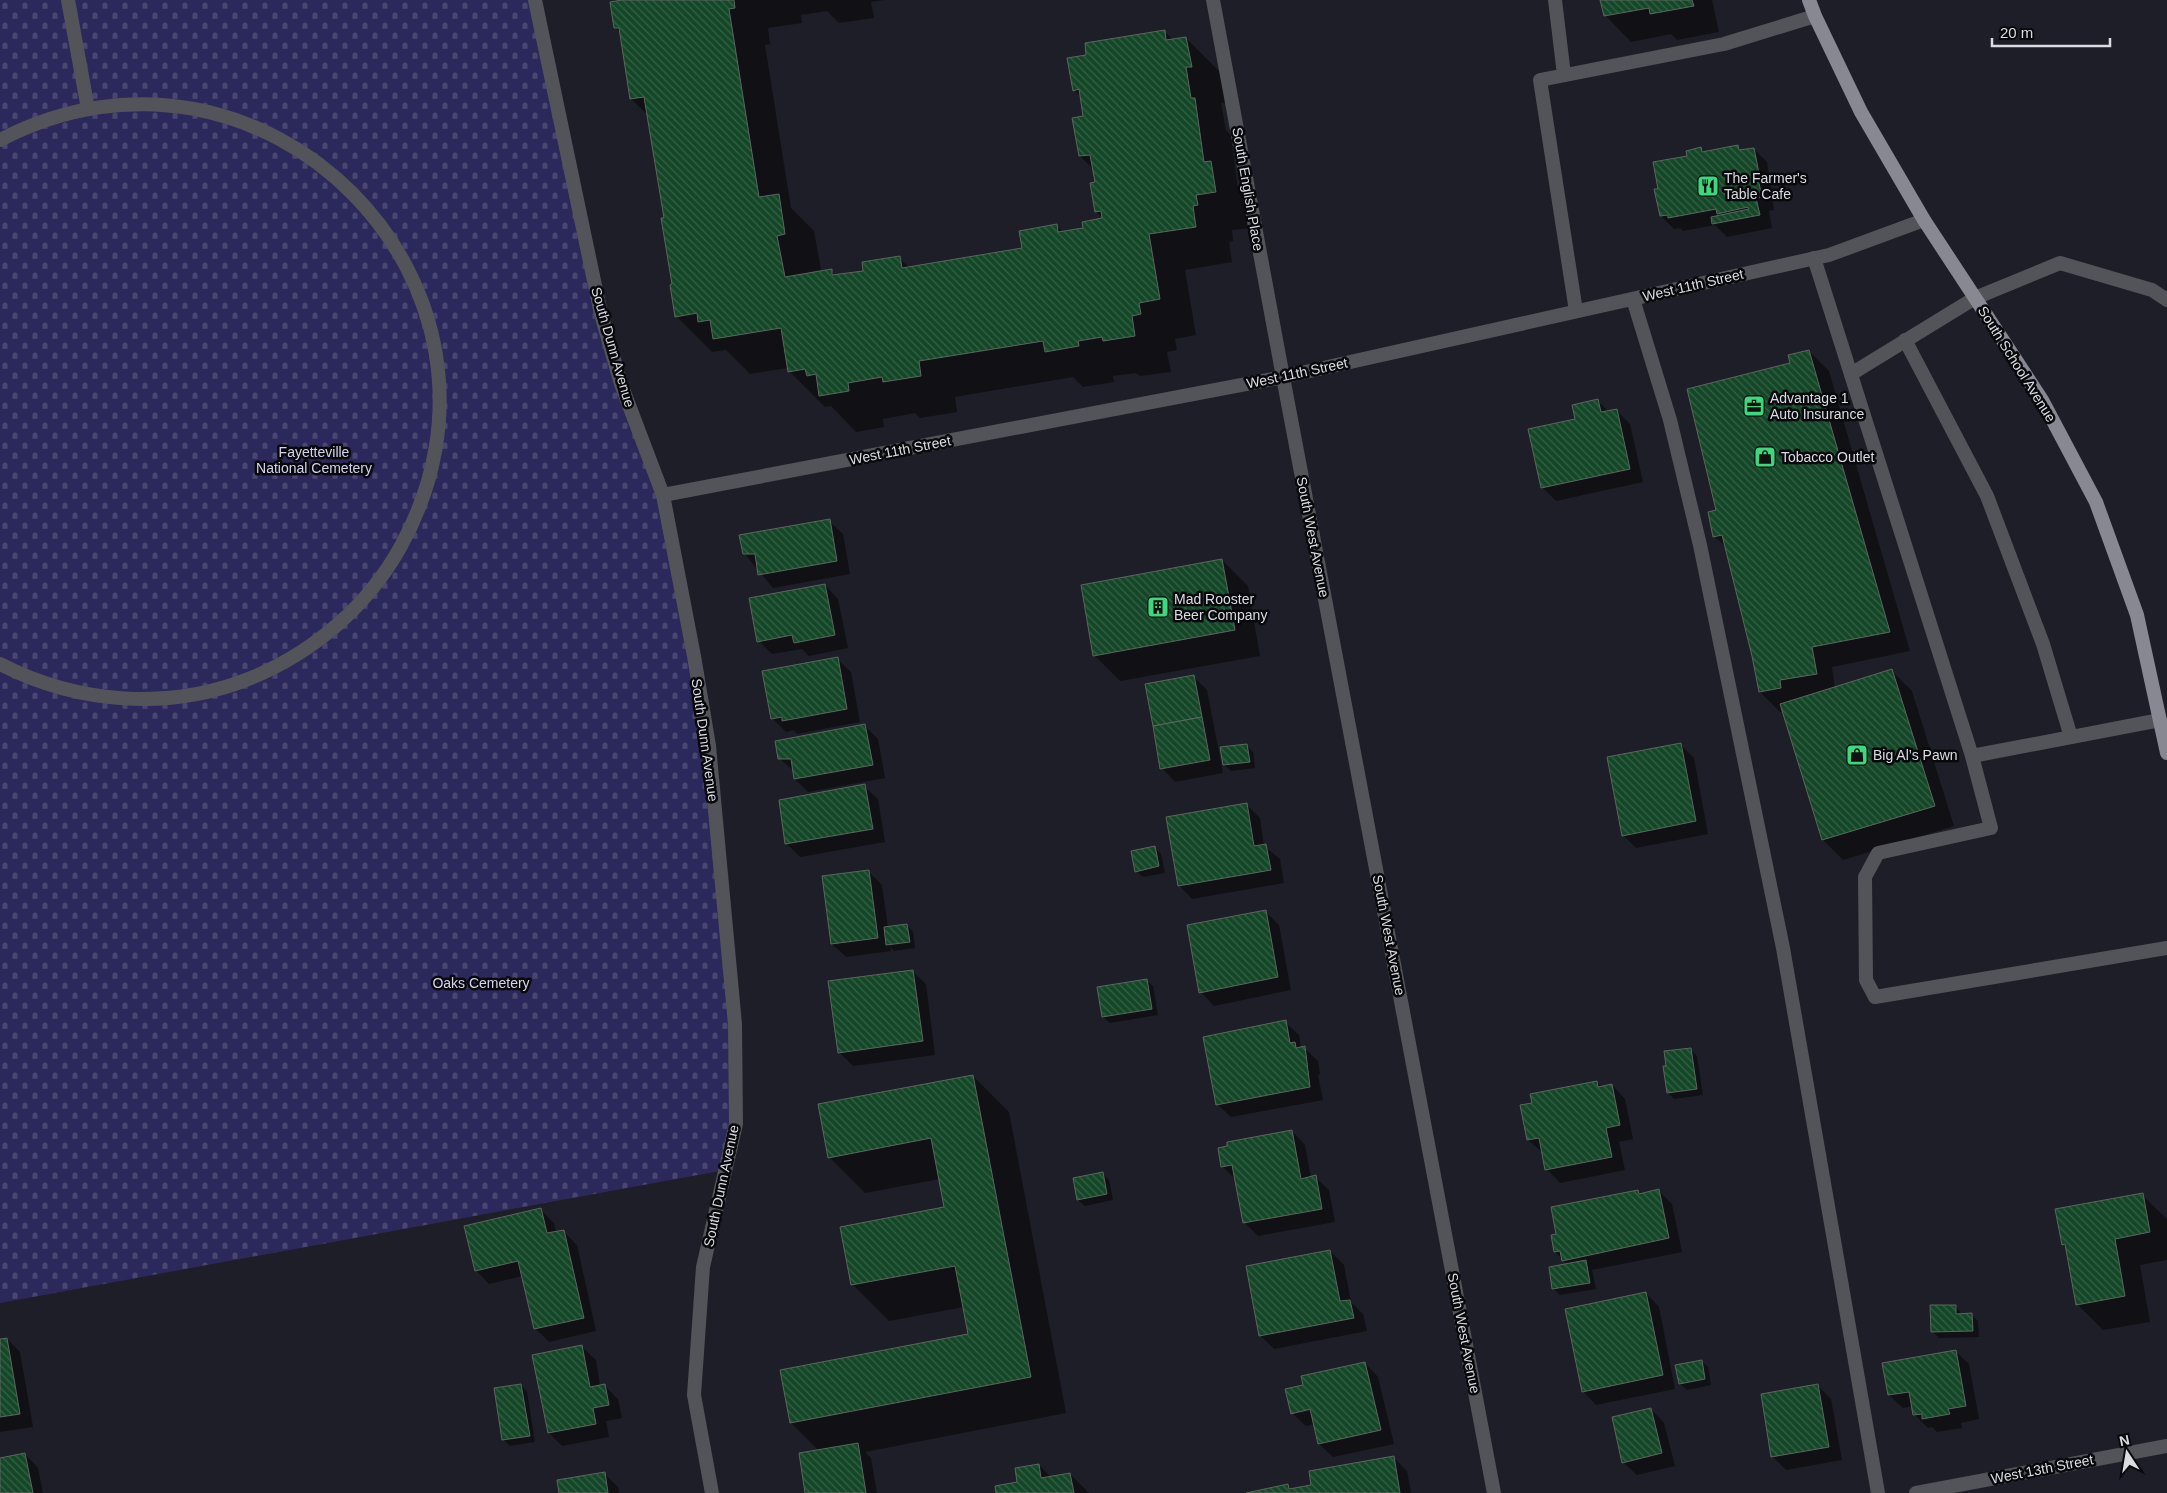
<svg xmlns="http://www.w3.org/2000/svg" width="2167" height="1493" font-family="Arial,sans-serif">
  <defs>
    <pattern id="cemetery-stones" width="16" height="16" patternUnits="userSpaceOnUse" patternTransform="scale(1.25)"><rect width="16" height="16" fill="#2b295b"/><path d="M2 7V4a2 2 0 0 1 4 0v3zM10 15v-3a2 2 0 0 1 4 0v3z" fill="#494772"/></pattern>
    <pattern id="building-back-hatch" width="6" height="6" patternUnits="userSpaceOnUse" patternTransform="scale(1.25)"><rect width="6" height="6" fill="#144728"/><path d="M-1 5l2 2M0 0l6 6M5-1l2 2" fill="none" stroke="#366147"/></pattern>
  </defs>
  <rect width="100%" height="100%" fill="#1e1e28"/>
  <path fill="url(#cemetery-stones)" d="M 0,0 L 535,0 L 601,314 L 663,496 L 709,746 L 736,1124 L 725,1170 L 0,1303 Z"/>
  <g fill="#0007" fill-rule="evenodd">
    <path d="M 629,0 L 885,0 L 871,2 L 874,18 L 839,23 L 827,11 L 801,15 L 802,23 L 768,28 L 770,44 L 765,45 L 791,208 L 814,231 L 821,270 L 809,272 L 810,274 L 831,271 L 836,276 L 864,272 L 899,258 L 910,268 L 1023,249 L 1056,226 L 1063,232 L 1084,229 L 1104,219 L 1096,212 L 1094,170 L 1080,156 L 1085,117 L 1082,98 L 1074,90 L 1088,56 L 1164,31 L 1173,40 L 1186,38 L 1222,74 L 1227,103 L 1221,103 L 1226,130 L 1231,135 L 1238,190 L 1246,198 L 1251,228 L 1232,230 L 1233,241 L 1229,242 L 1232,262 L 1185,270 L 1196,335 L 1175,339 L 1177,350 L 1167,352 L 1171,372 L 1140,376 L 1136,373 L 1113,376 L 1114,382 L 1083,387 L 1073,377 L 955,397 L 957,412 L 920,418 L 915,413 L 883,419 L 884,427 L 856,432 L 831,406 L 825,407 L 789,371 L 788,368 L 750,374 L 726,350 L 712,352 L 676,316 L 666,219 L 649,116 L 631,99 L 621,33 L 615,28 Z"/>
    <path d="M 1602,0 L 1712,0 L 1719,32 L 1677,40 L 1671,34 L 1631,42 L 1605,15 Z"/>
    <path d="M 1738,147 L 1742,151 L 1754,149 L 1767,162 L 1774,210 L 1769,211 L 1772,228 L 1727,237 L 1715,225 L 1683,231 L 1680,228 L 1674,229 L 1661,216 L 1659,190 L 1688,157 L 1701,149 L 1705,153 Z"/>
    <path d="M 1809,351 L 1829,371 L 1910,651 L 1832,667 L 1835,688 L 1892,671 L 1912,691 L 1954,826 L 1843,860 L 1823,840 L 1784,711 L 1780,712 L 1760,692 L 1753,655 L 1727,548 L 1714,536 L 1718,511 L 1791,364 Z"/>
    <path d="M 1598,401 L 1609,412 L 1616,410 L 1630,424 L 1643,482 L 1556,501 L 1543,488 L 1577,420 Z"/>
    <path d="M 829,521 L 843,534 L 850,574 L 773,588 L 744,553 Z"/>
    <path d="M 1222,560 L 1248,586 L 1260,656 L 1120,681 L 1094,655 Z"/>
    <path d="M 825,585 L 838,599 L 848,648 L 809,656 L 802,649 L 772,654 L 759,641 Z"/>
    <path d="M 837,659 L 851,672 L 860,722 L 797,734 L 794,730 L 786,732 L 772,718 Z"/>
    <path d="M 1194,677 L 1207,690 L 1223,773 L 1175,782 L 1162,768 Z"/>
    <path d="M 864,725 L 878,739 L 885,778 L 808,792 L 795,779 L 794,771 L 779,758 Z"/>
    <path d="M 1680,744 L 1694,758 L 1708,834 L 1636,848 L 1623,835 Z"/>
    <path d="M 1246,745 L 1253,752 L 1255,768 L 1231,771 L 1224,765 Z"/>
    <path d="M 864,786 L 878,799 L 885,842 L 800,857 L 787,844 L 783,824 Z"/>
    <path d="M 1246,804 L 1260,818 L 1264,846 L 1280,859 L 1284,883 L 1192,899 L 1179,885 Z"/>
    <path d="M 1154,847 L 1161,854 L 1165,873 L 1143,877 L 1136,871 Z"/>
    <path d="M 868,871 L 882,885 L 888,928 L 907,925 L 913,932 L 915,948 L 894,951 L 890,947 L 891,951 L 846,957 L 832,944 Z"/>
    <path d="M 1265,911 L 1279,925 L 1291,990 L 1214,1006 L 1201,992 Z"/>
    <path d="M 912,971 L 926,984 L 935,1055 L 853,1066 L 840,1053 L 829,982 Z"/>
    <path d="M 1146,980 L 1153,986 L 1158,1015 L 1110,1023 L 1103,1017 Z"/>
    <path d="M 1285,1022 L 1299,1035 L 1301,1048 L 1304,1048 L 1318,1061 L 1320,1074 L 1318,1075 L 1323,1100 L 1231,1117 L 1217,1104 Z"/>
    <path d="M 1690,1049 L 1697,1056 L 1703,1095 L 1674,1099 L 1668,1093 L 1664,1068 Z"/>
    <path d="M 973,1076 L 1009,1112 L 1066,1413 L 865,1452 L 871,1458 L 877,1493 L 807,1493 L 819,1451 L 791,1423 L 969,1335 L 964,1307 L 889,1321 L 853,1285 L 842,1228 L 945,1208 L 940,1179 L 865,1193 L 829,1157 Z"/>
    <path d="M 1597,1082 L 1602,1087 L 1612,1085 L 1625,1099 L 1633,1139 L 1619,1142 L 1625,1170 L 1560,1183 L 1547,1169 L 1543,1153 L 1528,1140 L 1522,1106 Z"/>
    <path d="M 1292,1131 L 1305,1145 L 1311,1178 L 1315,1177 L 1329,1190 L 1335,1222 L 1258,1236 L 1244,1222 L 1236,1180 L 1222,1166 Z"/>
    <path d="M 1102,1173 L 1109,1180 L 1113,1200 L 1085,1206 L 1078,1200 Z"/>
    <path d="M 1638,1191 L 1641,1194 L 1659,1191 L 1672,1204 L 1682,1252 L 1592,1270 L 1596,1289 L 1560,1295 L 1554,1289 L 1568,1265 L 1555,1252 Z"/>
    <path d="M 2142,1195 L 2167,1219 L 2167,1260 L 2140,1265 L 2150,1322 L 2103,1330 L 2077,1304 L 2067,1248 L 2063,1244 Z"/>
    <path d="M 540,1209 L 554,1223 L 556,1233 L 563,1231 L 577,1245 L 596,1331 L 549,1342 L 535,1328 L 523,1276 L 489,1284 L 476,1270 Z"/>
    <path d="M 1330,1251 L 1344,1265 L 1351,1302 L 1363,1314 L 1367,1331 L 1274,1349 L 1261,1336 Z"/>
    <path d="M 1646,1293 L 1659,1307 L 1675,1389 L 1596,1405 L 1583,1391 Z"/>
    <path d="M 1956,1306 L 1962,1315 L 1972,1315 L 1978,1321 L 1979,1337 L 1939,1338 L 1932,1331 Z"/>
    <path d="M 7,1339 L 20,1352 L 33,1427 L 0,1432 L 0,1340 Z"/>
    <path d="M 582,1347 L 596,1360 L 600,1386 L 604,1385 L 618,1399 L 622,1418 L 606,1421 L 609,1437 L 562,1446 L 549,1433 Z"/>
    <path d="M 1955,1351 L 1969,1364 L 1979,1419 L 1961,1423 L 1962,1428 L 1937,1432 L 1932,1427 L 1928,1428 L 1915,1415 L 1913,1406 L 1903,1408 L 1889,1395 Z"/>
    <path d="M 1701,1361 L 1708,1367 L 1711,1385 L 1687,1390 L 1680,1384 L 1677,1366 Z"/>
    <path d="M 1365,1363 L 1378,1377 L 1394,1444 L 1333,1457 L 1319,1444 L 1315,1424 L 1306,1426 L 1292,1413 L 1305,1386 ZM 1316,1407 L 1317,1409 L 1300,1413 L 1300,1410 Z"/>
    <path d="M 521,1385 L 527,1392 L 535,1442 L 510,1446 L 504,1440 L 495,1389 Z"/>
    <path d="M 1818,1386 L 1831,1399 L 1842,1460 L 1786,1470 L 1772,1456 Z"/>
    <path d="M 1651,1409 L 1664,1423 L 1675,1466 L 1637,1475 L 1623,1462 Z"/>
    <path d="M 25,1454 L 38,1468 L 43,1493 L 0,1493 L 0,1459 Z"/>
    <path d="M 1393,1457 L 1407,1471 L 1411,1493 L 1247,1493 L 1287,1486 L 1291,1490 L 1312,1486 Z"/>
    <path d="M 1039,1465 L 1051,1477 L 1070,1474 L 1089,1493 L 997,1493 L 1019,1483 Z"/>
    <path d="M 604,1473 L 618,1487 L 619,1493 L 560,1493 Z"/>
  </g>
  <g fill="url(#building-back-hatch)" stroke="#5c665f">
    <path d="M 622,0 L 734,0 L 735,8 L 729,9 L 759,197 L 779,194 L 785,234 L 777,236 L 785,277 L 832,269 L 832,275 L 863,271 L 862,262 L 900,256 L 902,268 L 1022,248 L 1019,231 L 1057,224 L 1058,232 L 1083,228 L 1082,222 L 1102,218 L 1101,211 L 1095,212 L 1090,183 L 1095,182 L 1090,155 L 1079,156 L 1072,118 L 1083,116 L 1079,89 L 1073,91 L 1067,58 L 1086,55 L 1085,43 L 1165,30 L 1166,40 L 1186,37 L 1192,67 L 1186,67 L 1191,98 L 1195,98 L 1204,162 L 1211,161 L 1216,192 L 1196,195 L 1198,205 L 1193,206 L 1196,227 L 1149,234 L 1160,299 L 1139,303 L 1141,314 L 1132,316 L 1135,336 L 1103,341 L 1102,337 L 1078,341 L 1079,346 L 1045,352 L 1043,341 L 919,361 L 921,376 L 883,382 L 882,377 L 848,383 L 849,391 L 819,396 L 816,374 L 807,376 L 805,369 L 788,372 L 781,328 L 713,339 L 710,320 L 698,322 L 697,313 L 675,317 L 670,285 L 672,284 L 661,218 L 664,218 L 644,97 L 630,99 L 619,28 L 614,28 L 610,2 Z"/>
    <path d="M 1600,0 L 1692,0 L 1694,6 L 1650,14 L 1649,8 L 1604,16 Z"/>
    <path d="M 1738,145 L 1739,150 L 1754,148 L 1761,183 L 1759,183 L 1762,197 L 1756,198 L 1760,215 L 1712,224 L 1711,217 L 1749,209 L 1748,207 L 1717,214 L 1716,209 L 1668,218 L 1668,215 L 1660,216 L 1654,189 L 1658,189 L 1653,162 L 1687,156 L 1686,151 L 1701,147 L 1702,152 Z"/>
    <path d="M 1809,350 L 1890,632 L 1812,647 L 1817,674 L 1780,680 L 1781,688 L 1759,692 L 1752,656 L 1722,535 L 1713,537 L 1708,512 L 1716,510 L 1687,389 L 1790,363 L 1788,355 Z"/>
    <path d="M 1598,399 L 1601,412 L 1617,409 L 1630,469 L 1541,488 L 1528,429 L 1575,419 L 1572,405 Z"/>
    <path d="M 830,519 L 837,561 L 758,575 L 755,554 L 743,554 L 739,535 Z"/>
    <path d="M 1222,559 L 1235,630 L 1093,656 L 1081,585 Z"/>
    <path d="M 825,584 L 835,635 L 794,643 L 792,635 L 757,642 L 749,598 Z"/>
    <path d="M 838,657 L 847,709 L 782,721 L 782,717 L 771,719 L 762,671 Z"/>
    <path d="M 1892,669 L 1935,806 L 1822,840 L 1780,704 Z"/>
    <path d="M 1194,675 L 1202,717 L 1153,726 L 1145,684 Z"/>
    <path d="M 1202,717 L 1210,760 L 1160,769 L 1153,726 Z"/>
    <path d="M 865,724 L 873,765 L 794,779 L 791,759 L 778,759 L 775,741 Z"/>
    <path d="M 1681,743 L 1696,821 L 1622,836 L 1607,757 Z"/>
    <path d="M 1247,744 L 1250,762 L 1223,765 L 1220,747 Z"/>
    <path d="M 865,784 L 873,829 L 785,844 L 779,800 Z"/>
    <path d="M 1247,803 L 1254,846 L 1266,844 L 1271,870 L 1178,886 L 1166,817 Z"/>
    <path d="M 1155,846 L 1159,866 L 1135,872 L 1131,851 Z"/>
    <path d="M 869,870 L 878,938 L 831,944 L 822,876 Z"/>
    <path d="M 1266,910 L 1278,977 L 1199,993 L 1187,925 Z"/>
    <path d="M 907,924 L 910,942 L 886,945 L 884,927 Z"/>
    <path d="M 913,970 L 923,1041 L 838,1053 L 828,981 Z"/>
    <path d="M 1147,979 L 1152,1009 L 1102,1017 L 1097,987 Z"/>
    <path d="M 1286,1020 L 1290,1043 L 1295,1042 L 1296,1048 L 1305,1046 L 1310,1087 L 1216,1105 L 1203,1037 Z"/>
    <path d="M 1691,1048 L 1697,1089 L 1667,1093 L 1663,1066 L 1666,1066 L 1664,1051 Z"/>
    <path d="M 973,1075 L 1031,1377 L 790,1423 L 780,1370 L 968,1334 L 955,1266 L 851,1285 L 840,1227 L 944,1207 L 931,1138 L 828,1158 L 818,1104 Z"/>
    <path d="M 1597,1081 L 1598,1087 L 1612,1084 L 1620,1125 L 1606,1128 L 1612,1157 L 1545,1170 L 1539,1138 L 1527,1140 L 1520,1105 L 1532,1103 L 1530,1094 Z"/>
    <path d="M 1292,1130 L 1301,1179 L 1316,1175 L 1322,1209 L 1243,1223 L 1232,1165 L 1221,1167 L 1218,1148 L 1227,1146 L 1227,1142 Z"/>
    <path d="M 1103,1172 L 1107,1194 L 1077,1200 L 1073,1178 Z"/>
    <path d="M 1659,1189 L 1669,1238 L 1562,1261 L 1560,1251 L 1554,1252 L 1551,1235 L 1556,1234 L 1551,1207 L 1638,1190 L 1639,1194 Z"/>
    <path d="M 2143,1193 L 2150,1232 L 2115,1239 L 2125,1296 L 2076,1305 L 2065,1244 L 2062,1245 L 2055,1209 Z"/>
    <path d="M 541,1208 L 547,1233 L 564,1230 L 584,1318 L 534,1329 L 518,1261 L 475,1271 L 464,1226 Z"/>
    <path d="M 1330,1250 L 1340,1301 L 1350,1300 L 1354,1318 L 1259,1336 L 1246,1266 Z"/>
    <path d="M 1586,1260 L 1590,1283 L 1552,1289 L 1549,1267 Z"/>
    <path d="M 1646,1292 L 1663,1375 L 1582,1392 L 1565,1309 Z"/>
    <path d="M 1930,1305 L 1956,1305 L 1956,1314 L 1972,1313 L 1973,1331 L 1931,1332 Z"/>
    <path d="M 7,1338 L 20,1414 L 0,1417 L 0,1339 Z"/>
    <path d="M 582,1345 L 590,1387 L 605,1384 L 609,1405 L 593,1408 L 596,1424 L 548,1433 L 532,1355 Z"/>
    <path d="M 1956,1350 L 1966,1406 L 1948,1409 L 1950,1414 L 1922,1419 L 1922,1414 L 1913,1415 L 1909,1392 L 1888,1395 L 1882,1363 Z"/>
    <path d="M 1702,1360 L 1705,1379 L 1679,1384 L 1675,1365 Z"/>
    <path d="M 1365,1362 L 1381,1430 L 1318,1444 L 1310,1409 L 1291,1414 L 1285,1389 L 1303,1385 L 1301,1376 Z"/>
    <path d="M 521,1384 L 530,1436 L 502,1440 L 494,1388 Z"/>
    <path d="M 1818,1384 L 1829,1447 L 1771,1457 L 1761,1394 Z"/>
    <path d="M 1651,1408 L 1662,1453 L 1622,1463 L 1612,1417 Z"/>
    <path d="M 858,1443 L 866,1493 L 805,1493 L 799,1453 Z"/>
    <path d="M 25,1453 L 33,1493 L 0,1493 L 0,1458 Z"/>
    <path d="M 1394,1456 L 1400,1493 L 1246,1493 L 1288,1484 L 1289,1489 L 1311,1485 L 1309,1471 Z"/>
    <path d="M 1039,1464 L 1041,1478 L 1070,1473 L 1074,1493 L 996,1493 L 995,1486 L 1017,1482 L 1015,1468 Z"/>
    <path d="M 605,1472 L 608,1493 L 559,1493 L 557,1480 Z"/>
  </g>
  <g fill="none" stroke-linecap="round" stroke-linejoin="round">
    <g stroke="#535459" stroke-width="14">
      <path d="M 68,0 L 88,109"/>
      <path d="M 1213,0 L 1283,377"/>
      <path d="M 1555,0 L 1564,75"/>
      <path d="M 0,140 C 263,3 544,285 401,546 C 368,606 314,652 251,678 C 170,711 77,704 0,664"/>
      <path d="M 1814,258 L 1972,756 L 1991,828 L 1878,853 L 1865,877 L 1866,980 L 1875,997 L 2167,948"/>
      <path d="M 1633,299 L 1670,420 L 1700,545 L 1783,948 L 1878,1493"/>
      <path d="M 1576,311 L 1540,80 L 1724,44 L 1815,16"/>
      <path d="M 1905,340 L 1987,496 L 2043,644 L 2071,737"/>
      <path d="M 1851,374 L 1975,298 L 2060,263 L 2152,290 L 2167,300"/>
      <path d="M 1972,756 L 2160,720"/>
    </g>
    <g stroke="#535459" stroke-width="14">
      <path d="M 535,0 L 601,314 L 621,384 L 663,495 L 694,656 L 709,746 L 735,1024 L 736,1124 L 703,1267 L 694,1395 L 712,1493"/>
      <path d="M 1283,377 L 1494,1493"/>
      <path d="M 663,495 L 1283,377 L 1829,255 L 1924,220"/>
      <path d="M 1916,1493 L 2167,1446"/>
    </g>
    <path stroke="#878892" stroke-width="14" d="M 1809,0 L 1815,16 L 1861,112 L 1924,220 L 2042,400 L 2096,502 L 2137,615 L 2167,753"/>
  </g>
  <defs>
    <g id="restaurant-square" transform="scale(1.125)"><rect x="-9" y="-9" width="18" height="18" rx="4" fill="#3fd77d" stroke="#09090d"/><path d="M-5-6h1v4h1v-4h1v4h1v-4h1v5L-1.5 .5V6h-2V.5L-5-1ZM5-6V6H3V1.5H1.5Q1.5-4 5-6Z" fill="#111"/></g>
    <g id="office-square" transform="scale(1.125)"><rect x="-9" y="-9" width="18" height="18" rx="4" fill="#3fd77d" stroke="#09090d"/><path d="M-6-3h4V-5.5h4V-3h4V5H-6ZM-1-4.5V-3h2v-1.5ZM-6 0V1H6V0Z" fill="#111"/></g>
    <g id="shop-square" transform="scale(1.125)"><rect x="-9" y="-9" width="18" height="18" rx="4" fill="#3fd77d" stroke="#09090d"/><path d="M-5-2.5h2.3a2.7 3.5 0 0 1 5.4 0H5L5.5 6h-11ZM-1.5-2.5h3a1.5 2.3 0 0 0-3 0Z" fill="#111"/></g>
    <g id="building-square" transform="scale(1.125)"><rect x="-9" y="-9" width="18" height="18" rx="4" fill="#3fd77d" stroke="#09090d"/><path d="M-4-6H4V6H1V3H-1V6H-4ZM-2.5-4.3h1.7v1.8h-1.7ZM.8-4.3h1.7v1.8H.8ZM-2.5-1h1.7V.8h-1.7ZM.8-1h1.7V.8H.8Z" fill="#111"/></g>
  </defs>
  <g fill-rule="evenodd">
    <use href="#restaurant-square" x="1708" y="186"/>
    <use href="#office-square" x="1754" y="406"/>
    <use href="#shop-square" x="1765" y="457"/>
    <use href="#building-square" x="1158" y="607"/>
    <use href="#shop-square" x="1857" y="755"/>
  </g>
  <g text-anchor="middle" dominant-baseline="central" stroke-width="5" stroke-linejoin="round" paint-order="stroke">
    <g font-size="14" fill="#dbdce2" stroke="#09090d" text-anchor="start">
      <text x="1724" y="178">The Farmer's<tspan x="1724" dy="16">Table Cafe</tspan></text>
      <text x="1770" y="398">Advantage 1<tspan x="1770" dy="16">Auto Insurance</tspan></text>
      <text x="1781" y="457">Tobacco Outlet</text>
      <text x="1174" y="599">Mad Rooster<tspan x="1174" dy="16">Beer Company</tspan></text>
      <text x="1873" y="755">Big Al’s Pawn</text>
    </g>
    <g font-size="14" fill="#dbdce2" stroke="#09090d">
      <text transform="translate(1248 189) rotate(80)">South English Place</text>
      <text transform="translate(1693 285) rotate(-13)">West 11th Street</text>
      <text transform="translate(613 347) rotate(74)">South Dunn Avenue</text>
      <text transform="translate(2017 364) rotate(58)">South School Avenue</text>
      <text transform="translate(1297 373) rotate(-12)">West 11th Street</text>
      <text transform="translate(900 450) rotate(-11)">West 11th Street</text>
      <text transform="translate(1313 537) rotate(79)">South West Avenue</text>
      <text transform="translate(705 740) rotate(82)">South Dunn Avenue</text>
      <text transform="translate(1389 935) rotate(79)">South West Avenue</text>
      <text transform="translate(721 1186) rotate(-78)">South Dunn Avenue</text>
      <text transform="translate(1464 1333) rotate(79)">South West Avenue</text>
      <text transform="translate(2042 1469) rotate(-11)">West 13th Street</text>
    </g>
    <g font-size="14" fill="#d3d4eb" stroke="#09090d">
      <text x="314" y="452">Fayetteville<tspan x="314" dy="16">National Cemetery</tspan></text>
      <text x="481" y="983">Oaks Cemetery</text>
    </g>
  </g>
  <g transform="translate(2127 1453) rotate(348)" stroke="#09090d" stroke-width="4" paint-order="stroke">
  <path d="M0-4L9 19L0 12L-9 19Z" fill="#dbdce2"/>
  <text y="-8" font-size="14" font-weight="bold" text-anchor="middle" fill="#dbdce2">N</text>
  </g>
  <path d="M1992 38v8h118v-8" fill="none" stroke="#dbdce2" stroke-width="2.5"/>
  <text x="2000" y="38" font-size="15" fill="#dbdce2" stroke="#09090d" stroke-width="4" paint-order="stroke">20 m</text>
</svg>
